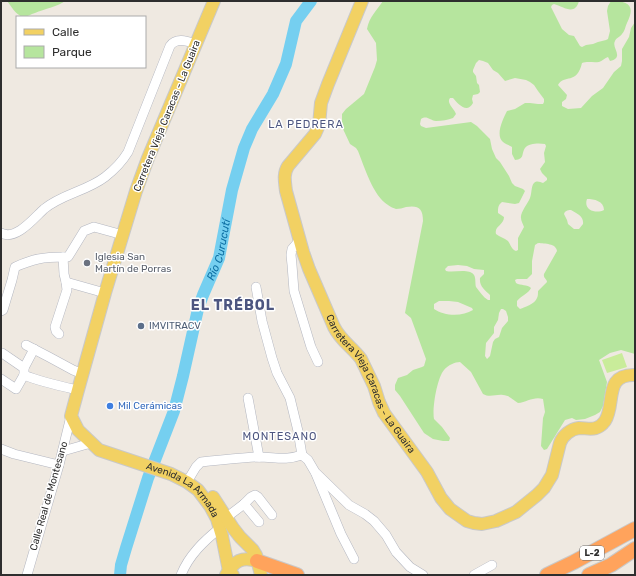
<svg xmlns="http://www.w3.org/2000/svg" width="636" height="576" font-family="Rubik,sans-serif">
  <rect width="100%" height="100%" fill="#efe9e1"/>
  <g fill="#b6e59e" fill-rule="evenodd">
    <path d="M 7,1 L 65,1 C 59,6 44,9 35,13 C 31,14 27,17 23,17 C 16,15 11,6 7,1 Z"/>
    <path d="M 383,1 L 579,1 C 575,16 564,7 554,4 L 552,5 L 551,7 L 562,29 L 569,35 L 574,36 L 580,46 L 582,47 L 586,45 L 593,44 L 598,42 L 606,40 L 608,39 L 610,31 L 607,11 L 608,6 L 611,1 C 628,1 636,5 627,23 C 625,27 625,31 622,34 C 620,37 616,38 615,41 C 611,48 625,57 610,61 L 608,57 C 605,58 602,61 599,62 C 593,63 588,61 582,63 C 577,85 564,74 558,85 L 567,95 L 566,99 L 562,102 L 562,106 L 568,109 L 581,108 L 592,96 L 603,88 L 614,72 L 621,66 L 622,61 L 622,49 L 629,37 L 631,28 L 635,22 L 635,354 L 621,350 L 610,353 L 599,360 L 607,382 L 603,406 L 600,412 L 595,415 L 585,419 L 576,420 L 572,418 L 565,420 L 547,449 L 544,450 L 541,446 L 543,418 L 545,412 L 543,399 C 534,396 527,402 518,403 C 513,400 509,395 503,395 C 496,394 490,398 483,394 L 471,372 L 460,362 C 455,362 448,365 444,370 C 437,378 432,409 434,419 L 442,427 L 450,438 L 449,441 L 443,441 L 433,439 L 424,433 L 400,396 L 395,390 L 395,385 L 398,378 L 407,375 L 413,370 L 422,367 L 424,366 L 426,359 L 411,318 L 405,313 L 423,221 C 423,208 418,205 406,207 C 403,208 399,209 396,209 C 394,208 390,207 388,205 C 373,196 364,166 358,151 L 356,148 L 350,144 L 343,129 L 342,122 L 342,114 L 346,109 L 364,94 L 375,67 L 377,60 L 376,43 L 367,29 C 369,17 377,10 383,1 ZM 479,60 L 483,61 L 488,63 L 493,70 L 498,73 L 505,81 L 515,78 L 526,80 L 530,82 L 534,85 L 538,91 L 544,99 L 544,102 L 543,104 L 538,104 L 530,103 L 525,103 L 515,109 L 507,111 C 503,119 495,135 503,142 C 506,145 510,145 512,147 L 512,154 L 515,160 C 525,159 521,154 525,148 C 529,143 539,143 545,144 L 546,146 L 544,153 L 545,162 L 540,169 L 542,173 L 547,178 L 547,180 L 543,183 C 540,182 537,180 534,183 C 531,186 532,193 530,198 C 528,203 520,213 521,218 C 521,221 523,224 524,227 L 518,238 L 518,250 L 516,251 C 511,249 511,245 508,241 C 504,238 500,237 496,234 C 494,226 504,225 504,217 L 498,213 C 498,208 498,205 502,202 L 515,204 L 519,203 L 525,191 L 523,189 L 515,186 L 512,183 L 509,176 L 500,162 L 496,158 L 492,149 L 490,139 L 477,126 L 471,122 L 426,128 L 421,126 L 420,124 L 421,119 C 427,115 429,120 436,121 C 442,121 448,120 453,118 L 456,114 C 454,108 446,103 450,98 L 453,98 C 458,104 467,114 473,103 L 472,99 L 473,95 L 478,94 L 480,92 L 479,85 L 477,83 L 476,76 L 473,72 L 473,70 L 476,63 ZM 587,199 C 594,199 604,201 604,210 C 596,214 583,210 587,199 ZM 571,210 C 577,214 584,216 583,224 L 579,229 L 574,229 L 568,224 L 567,220 L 564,214 C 565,211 567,210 571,210 ZM 538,243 C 545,244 556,243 557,251 L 544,274 C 543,278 547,279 547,282 L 538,291 C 538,294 538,296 537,298 C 535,304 525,307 520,309 L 517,306 L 517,301 C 521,296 529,293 531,288 C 527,284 521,286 516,283 L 515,280 L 517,279 L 527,279 L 532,274 L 532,261 L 535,245 ZM 458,265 L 467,266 L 474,269 L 484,270 L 484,274 L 480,278 C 479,286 485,290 490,295 L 490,300 L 488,300 C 483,297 480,292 476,287 C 475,284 476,278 474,275 C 469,268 454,273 446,271 L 445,269 L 448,266 ZM 439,301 L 449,301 L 458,302 L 472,308 L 473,310 C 462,317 444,316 434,309 L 434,304 ZM 501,309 L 503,309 L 506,311 L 508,317 L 508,321 L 502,328 L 499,337 L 495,339 L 493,342 L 490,356 L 487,359 L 485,356 L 486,343 L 494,333 L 494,327 L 498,320 L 499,313 Z"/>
  </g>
  <path fill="#c9ec9a" d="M 622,353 L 627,367 L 607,373 L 602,360 Z"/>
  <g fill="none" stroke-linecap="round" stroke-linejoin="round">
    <path stroke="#75cff0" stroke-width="12" id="s1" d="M 120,575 L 121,565 L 126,548 L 148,478 L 174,411 L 183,376 L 198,309 L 203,295 L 219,258 L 232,190 L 244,148 L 252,129 L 273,94 L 286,64 L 296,21 L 311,1"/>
    <g stroke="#b4b7c1" stroke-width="10">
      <g id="minor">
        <path d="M 1,233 C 16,241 34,218 44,209 C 62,194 87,191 105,177 C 114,170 122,162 128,152 L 170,46 C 176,37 187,41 196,44"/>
        <path d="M 299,239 L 299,241 L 292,249 L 291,255 L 292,265 L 294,291 L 311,347 L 318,362"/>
        <path d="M 66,282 L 105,293"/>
        <path d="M 1,311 L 3,310 L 12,280 L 15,267 C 33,259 43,257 63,257"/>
        <path d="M 59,334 L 56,331 L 55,327 L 67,290 L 66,282 L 64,274 L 63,257 L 68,257 L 84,231 L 94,227 L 123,235"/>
        <path d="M 26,345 L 49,357 L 73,370 L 83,374"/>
        <path d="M 2,353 L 24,368 L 24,375"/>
        <path d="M 24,368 L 34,349"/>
        <path d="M 1,379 L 16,389 L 24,375 C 41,382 60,386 78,390"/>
        <path d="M 248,398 L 259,457"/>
        <path d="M 1,449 L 14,454 L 59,465"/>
        <path d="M 63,451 L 91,443"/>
        <path d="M 302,455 L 308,460 L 315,472 L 349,505 L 365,514 L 374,521 L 386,535 L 396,552 L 410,567 L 423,575"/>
        <path d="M 316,474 L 341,534 L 354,559"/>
        <path d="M 187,482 L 196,467 L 201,462 C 220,460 239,458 258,457 C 276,457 284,461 302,455 L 298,431 L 290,398 L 277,373 L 272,358 L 262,321 L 256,287"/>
        <path d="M 244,504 L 259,522"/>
        <path d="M 227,517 L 244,504 L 251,497 L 255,495 L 258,497 L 272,515"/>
        <path d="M 27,575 L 59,465 L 71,416"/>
        <path d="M 181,575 C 189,555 204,541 220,528"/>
        <path d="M 474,575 L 492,565"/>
      </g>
    </g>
    <g stroke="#c9c9c9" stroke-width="14">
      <g id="major">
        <path id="s2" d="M 214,1 L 148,158 L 136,191 L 105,293 L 78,390 L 71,416 L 78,430 L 99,450 L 171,474 L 187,482 L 198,490 L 210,506 L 217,519 L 222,536 L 229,571 L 233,575"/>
        <path id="s3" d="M 362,1 L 328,84 L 321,103 L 319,125 L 315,134 L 288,166 C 283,174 285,182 286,191 L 303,252 L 309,269 L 334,327 C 341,341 352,347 361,359 L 374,386 L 379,402 L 384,413 L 427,472 L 441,498 L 450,509 L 467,521 L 474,523 L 482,524 L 496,521 L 516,512 L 537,495 L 544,488 L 552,475 L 560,443 C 563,435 571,429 579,428 C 589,428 597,432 605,421 C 616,404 603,374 635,375"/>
        <path d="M 213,497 L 233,528 L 240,537 L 253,550 L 256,555 L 261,575"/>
        <path d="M 226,575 C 234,561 242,556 257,561"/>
      </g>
    </g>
    <g stroke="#c9c9c9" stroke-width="16">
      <g id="highway">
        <path d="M 257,561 L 297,575"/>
        <path d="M 547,575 L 574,562 L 635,529"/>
        <path d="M 589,575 L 611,565 L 635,549"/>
      </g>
    </g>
    <use href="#minor" stroke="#fff" stroke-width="9"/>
    <use href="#major" stroke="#f2d163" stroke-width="12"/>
    <use href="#highway" stroke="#ffa35c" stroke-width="14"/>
  </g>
  <circle fill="#6b7280" stroke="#fff" stroke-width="1.5" cx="87" cy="263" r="4"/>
  <circle fill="#5c6f8a" stroke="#fff" stroke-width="1.5" cx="141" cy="326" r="4"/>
  <circle fill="#3f7fe0" stroke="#fff" stroke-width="1.5" cx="110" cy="406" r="4"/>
  <g text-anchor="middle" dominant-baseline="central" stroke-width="3" stroke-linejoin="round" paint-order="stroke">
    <rect fill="#fff" stroke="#6d6d6d" stroke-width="1" x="580" y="546" width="24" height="14" rx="3"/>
    <g font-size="9" font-weight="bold" fill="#2e2e2e">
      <text x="592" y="553">L-2</text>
    </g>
    <g font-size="10" fill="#2e2e2e" stroke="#fff">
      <text transform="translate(167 116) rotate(-68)">Carretera Vieja Caracas - La Guaira</text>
      <text stroke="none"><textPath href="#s3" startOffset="422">Carretera Vieja Caracas - La Guaira</textPath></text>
      <text stroke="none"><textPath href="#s2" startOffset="579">Avenida La Armada</textPath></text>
      <text transform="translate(49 496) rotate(-74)">Calle Real de Montesano</text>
    </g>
    <g font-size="10" fill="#5b616d" stroke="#fff" text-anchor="start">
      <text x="95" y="257">Iglesia San<tspan x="95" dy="12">Martín de Porras</tspan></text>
    </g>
    <g font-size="10" fill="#4e5e75" stroke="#fff" text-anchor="start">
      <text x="149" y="326">IMVITRACV</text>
    </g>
    <g font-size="10" fill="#366cbe" stroke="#fff" text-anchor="start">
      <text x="118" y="406">Mil Cerámicas</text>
    </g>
    <g font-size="11" letter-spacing="1" fill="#4d5680" stroke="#fff">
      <text x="306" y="124">LA PEDRERA</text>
      <text x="280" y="436">MONTESANO</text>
    </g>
    <g font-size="11" font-style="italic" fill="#0d6fa3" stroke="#fff">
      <text stroke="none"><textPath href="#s1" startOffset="341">Río Curucutí</textPath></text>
    </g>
    <g font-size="14" font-weight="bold" letter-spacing="1" fill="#4d5680" stroke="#fff">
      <text x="233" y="305">EL TRÉBOL</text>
    </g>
  </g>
  <rect width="636" height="576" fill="none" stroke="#2e2e2e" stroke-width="4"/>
  <rect x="16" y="16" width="130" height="52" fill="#ffffff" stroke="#ababab"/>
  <rect x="24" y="29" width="20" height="6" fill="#f2d163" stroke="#ababab"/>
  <text x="52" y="36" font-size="12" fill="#2e2e2e">Calle</text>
  <rect x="24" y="46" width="20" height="12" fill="#b6e59e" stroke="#ababab"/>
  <text x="52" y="56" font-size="12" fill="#2e2e2e">Parque</text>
</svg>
